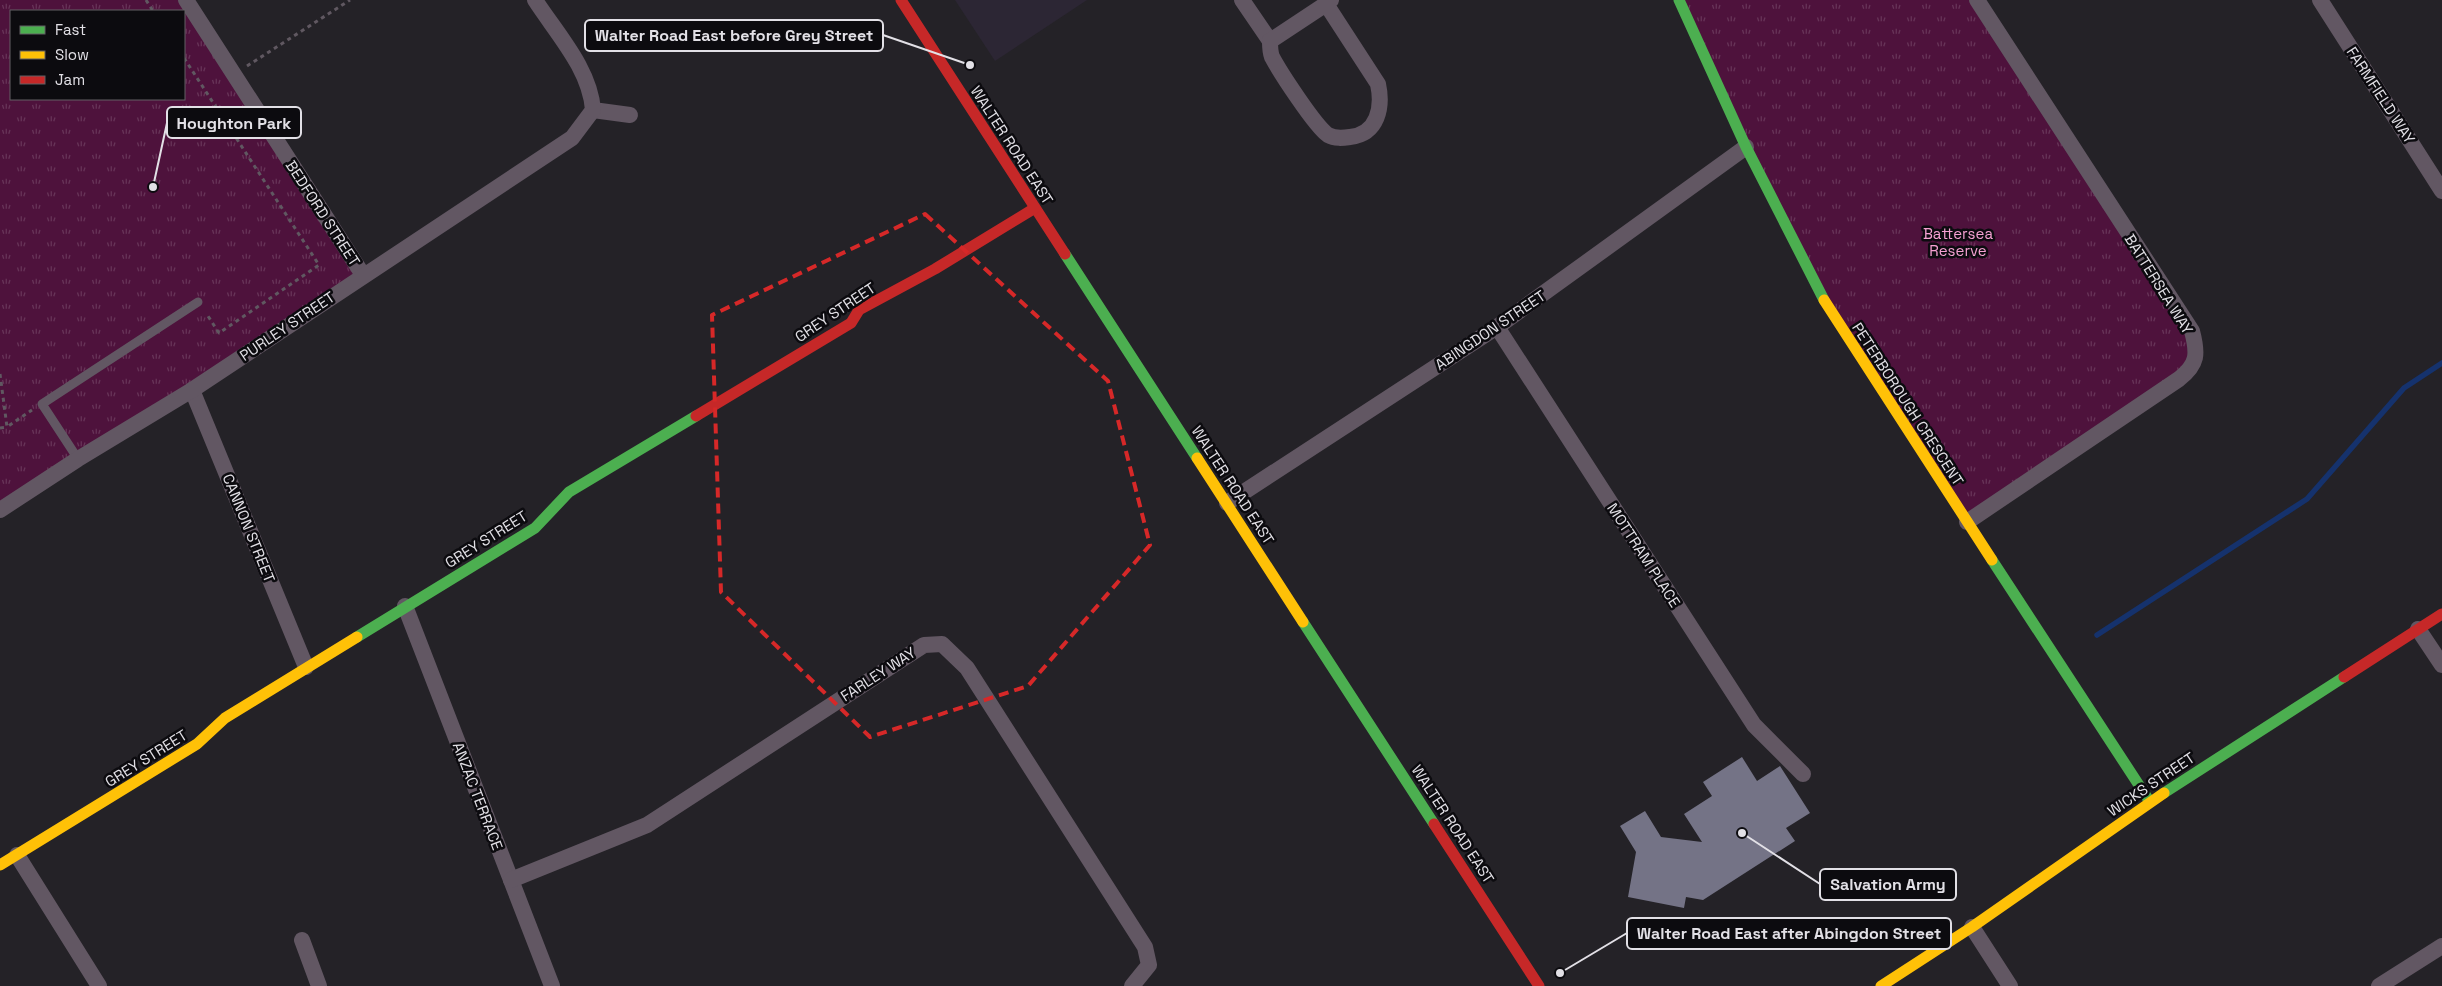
<svg xmlns="http://www.w3.org/2000/svg" width="2442" height="986" font-family="'Space Grotesk',sans-serif">
  <defs>
    <pattern id="park-tufts" width="24" height="20" patternUnits="userSpaceOnUse" patternTransform="scale(1.25)"><rect width="24" height="20" fill="#4e123c"/><path d="M3 7l-1-3M5 7V3M7 7l1-3M15 17l-1-3M17 17v-4M19 17l1-3" fill="none" stroke="#673458"/></pattern>
  </defs>
  <rect width="100%" height="100%" fill="#242227"/>
  <path fill="#2c2634" d="M 955,0 L 1087,0 L 995,61 Z"/>
  <g fill="url(#park-tufts)" fill-rule="evenodd">
    <path d="M 0,0 L 186,0 L 363,275 L 0,510 ZM 11,11 L 184,11 L 184,99 L 11,99 Z"/>
    <path d="M 1679,0 L 1977,0 L 2192,331 L 2196,358 L 1967,522 L 1831,314 Z"/>
  </g>
  <g fill="none" stroke-linecap="round" stroke-linejoin="round">
    <path stroke="#15326d" stroke-width="5.5" d="M 2097,635 L 2307,499 L 2404,388 L 2442,363"/>
  </g>
  <path fill="#747386" d="M 1742,757 L 1757,781 L 1780,766 L 1810,813 L 1786,828 L 1795,841 L 1703,900 L 1686,897 L 1684,908 L 1628,897 L 1636,852 L 1620,826 L 1645,811 L 1661,837 L 1702,842 L 1684,814 L 1712,796 L 1703,782 Z"/>
  <g fill="none" stroke-linecap="round" stroke-linejoin="round">
    <g stroke="#605861" stroke-width="3" stroke-dasharray="4 4" stroke-linecap="butt">
      <path d="M 146,0 L 153,11"/>
      <path d="M 184,58 L 319,265 L 219,333 L 206,313"/>
      <path d="M 247,66 L 350,0"/>
      <path d="M 0,374 L 7,427 L 32,410"/>
      <path d="M 0,428 L 7,427"/>
    </g>
    <path stroke="#625763" stroke-width="9" d="M 78,459 L 42,404 L 198,302"/>
    <g stroke="#625763" stroke-width="16">
      <path d="M 186,0 L 363,275"/>
      <path d="M 1242,0 L 1270,41"/>
      <path d="M 2320,0 L 2442,191"/>
      <path d="M 1326,4 L 1378,84 C 1383,107 1378,134 1350,137 C 1343,138 1335,139 1328,135 C 1315,126 1280,72 1272,57 C 1270,52 1270,46 1270,41 L 1326,4 L 1331,0"/>
      <path d="M 593,110 L 630,115"/>
      <path d="M 1497,327 L 1754,725 L 1803,774"/>
      <path d="M 192,390 L 306,667"/>
      <path d="M 1227,503 L 1497,327 L 1746,147"/>
      <path d="M 0,510 L 78,459 L 192,390 L 572,138 L 593,110 C 590,69 557,34 535,0"/>
      <path d="M 1967,522 L 2179,379 C 2198,364 2198,354 2192,331 L 1977,0"/>
      <path d="M 405,606 L 552,986"/>
      <path d="M 2418,629 L 2442,665"/>
      <path d="M 17,855 L 99,986"/>
      <path d="M 511,880 L 647,825 L 924,645 L 942,644 L 967,668 L 1145,947 L 1149,965 L 1132,986"/>
      <path d="M 1972,927 L 2010,986"/>
      <path d="M 302,940 L 319,986"/>
      <path d="M 2379,986 L 2442,946"/>
    </g>
    <g stroke="#4caf50" stroke-width="11">
      <path d="M 1679,0 L 1746,147 L 1824,300"/>
      <path d="M 1065,254 L 1197,458"/>
      <path d="M 1992,560 L 2150,802"/>
      <path d="M 1303,622 L 1434,824"/>
      <path d="M 357,637 L 535,528 L 569,492 L 696,416"/>
      <path d="M 2164,793 L 2344,677"/>
    </g>
    <g stroke="#ffc107" stroke-width="11">
      <path d="M 1824,300 L 1992,560"/>
      <path d="M 1197,458 L 1303,622"/>
      <path d="M 0,865 L 197,744 L 225,718 L 357,637"/>
      <path d="M 1881,986 L 1972,927 L 2164,793"/>
    </g>
    <g stroke="#c62828" stroke-width="11">
      <path d="M 901,0 L 1065,254"/>
      <path d="M 696,416 L 851,323 L 859,310 L 935,269 L 1035,208"/>
      <path d="M 2344,677 L 2442,614"/>
      <path d="M 1434,824 L 1539,986"/>
    </g>
  </g>
  <path fill="none" stroke="#d62828" stroke-width="4" stroke-dasharray="10 6" stroke-linejoin="round" d="M 925,214 L 1108,381 L 1150,545 L 1028,686 L 870,737 L 721,592 L 712,315 Z"/>
  <g text-anchor="middle" dominant-baseline="central" stroke-width="5" stroke-linejoin="round" paint-order="stroke">
    <g font-size="15" fill="#e2e0e6" stroke="#0c0b0f">
      <text transform="translate(2381 95) rotate(57)">FARMFIELD WAY</text>
      <text transform="translate(1012 145) rotate(57)">WALTER ROAD EAST</text>
      <text transform="translate(323 213) rotate(57)">BEDFORD STREET</text>
      <text transform="translate(2159 284) rotate(58)">BATTERSEA WAY</text>
      <text transform="translate(835 312) rotate(-34)">GREY STREET</text>
      <text transform="translate(287 326) rotate(-34)">PURLEY STREET</text>
      <text transform="translate(1490 330) rotate(-34)">ABINGDON STREET</text>
      <text transform="translate(1908 404) rotate(57)">PETERBOROUGH CRESCENT</text>
      <text transform="translate(1233 485) rotate(57)">WALTER ROAD EAST</text>
      <text transform="translate(249 528) rotate(68)">CANNON STREET</text>
      <text transform="translate(486 539) rotate(-32)">GREY STREET</text>
      <text transform="translate(1644 555) rotate(57)">MOTTRAM PLACE</text>
      <text transform="translate(878 674) rotate(-33)">FARLEY WAY</text>
      <text transform="translate(146 758) rotate(-32)">GREY STREET</text>
      <text transform="translate(2151 784) rotate(-34)">WICKS STREET</text>
      <text transform="translate(478 796) rotate(69)">ANZAC TERRACE</text>
      <text transform="translate(1453 824) rotate(57)">WALTER ROAD EAST</text>
    </g>
    <g font-size="15" fill="#f6a1d3" stroke="#0c0b0f">
      <text x="1958" y="233">Battersea<tspan x="1958" dy="17">Reserve</tspan></text>
    </g>
  </g>
  <path fill="none" stroke="#e2e0e6" stroke-width="2" d="M970 65L883 35M153 187L167 123M1742 833L1820 884M1560 973L1627 933"/>
  <g fill="#e2e0e6" stroke="#0c0b0f" stroke-width="2">
    <circle cx="970" cy="65" r="5"/>
    <circle cx="153" cy="187" r="5"/>
    <circle cx="1742" cy="833" r="5"/>
    <circle cx="1560" cy="973" r="5"/>
  </g>
  <g fill="#0c0b0f" stroke="#e2e0e6" stroke-width="2">
    <rect x="585" y="20" width="298" height="31" rx="5"/>
    <rect x="167" y="107" width="134" height="31" rx="5"/>
    <rect x="1820" y="869" width="136" height="31" rx="5"/>
    <rect x="1627" y="918" width="324" height="31" rx="5"/>
  </g>
  <g font-size="16" text-anchor="middle" font-weight="bold" fill="#e2e0e6">
    <text x="734" y="41">Walter Road East before Grey Street</text>
    <text x="234" y="129">Houghton Park</text>
    <text x="1888" y="890">Salvation Army</text>
    <text x="1789" y="939">Walter Road East after Abingdon Street</text>
  </g>
  <rect x="10" y="10" width="175" height="90" fill="#0c0b0f" stroke="#626065"/>
  <rect x="20" y="26" width="25" height="8" fill="#4caf50" stroke="#626065"/>
  <text x="55" y="35" font-size="15" fill="#e2e0e6">Fast</text>
  <rect x="20" y="51" width="25" height="8" fill="#ffc107" stroke="#626065"/>
  <text x="55" y="60" font-size="15" fill="#e2e0e6">Slow</text>
  <rect x="20" y="76" width="25" height="8" fill="#c62828" stroke="#626065"/>
  <text x="55" y="85" font-size="15" fill="#e2e0e6">Jam</text>
</svg>
